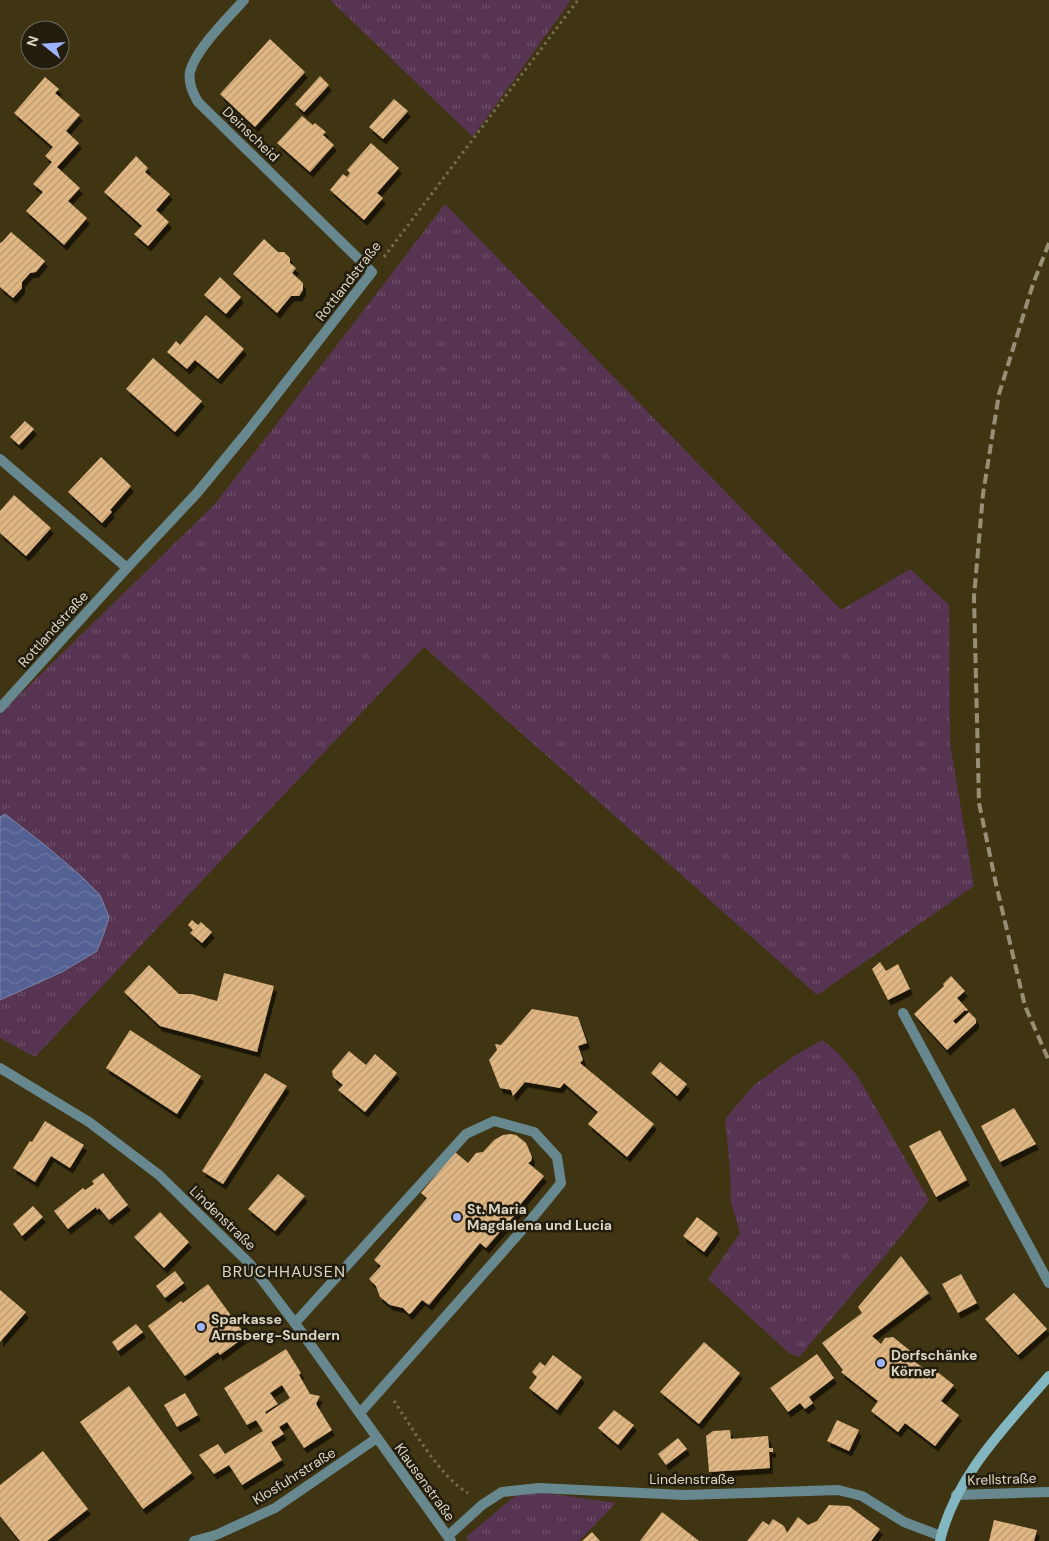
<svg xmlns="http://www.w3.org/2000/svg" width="1049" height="1541" font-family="'DM Sans',sans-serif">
  <defs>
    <pattern id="grass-tufts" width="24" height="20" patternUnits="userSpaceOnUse" patternTransform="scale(1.25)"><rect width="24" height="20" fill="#573452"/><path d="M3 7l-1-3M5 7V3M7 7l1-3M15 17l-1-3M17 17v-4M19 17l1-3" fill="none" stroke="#6f5069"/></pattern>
    <pattern id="water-waves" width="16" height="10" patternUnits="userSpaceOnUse" patternTransform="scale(1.25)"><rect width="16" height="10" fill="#546194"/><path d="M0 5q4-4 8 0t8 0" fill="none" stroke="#6c77a1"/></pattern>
    <pattern id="building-hatch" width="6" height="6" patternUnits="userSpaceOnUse" patternTransform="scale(1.25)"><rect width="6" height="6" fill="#e1b783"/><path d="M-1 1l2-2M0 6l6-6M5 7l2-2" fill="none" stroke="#b99971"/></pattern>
    <filter id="shadow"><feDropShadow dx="3" dy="5.5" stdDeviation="0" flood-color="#0009"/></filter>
  </defs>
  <rect width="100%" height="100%" fill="#403512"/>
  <g fill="url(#grass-tufts)">
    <path d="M 330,0 L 571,0 L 473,137 Z"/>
    <path d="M 445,204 L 841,610 L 910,569 L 949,605 L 950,743 L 974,886 L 817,995 L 424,647 L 35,1057 L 0,1038 L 0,714 L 215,504 Z"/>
    <path d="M 822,1040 L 837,1052 L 858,1077 L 929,1200 L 890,1250 L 799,1357 L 789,1353 L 708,1279 L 740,1233 L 731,1202 L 730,1169 L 725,1119 L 754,1085 L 794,1056 Z"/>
    <path d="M 532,1491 L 616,1503 L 579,1541 L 469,1541 L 466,1537 L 515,1496 Z"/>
  </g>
  <path fill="url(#water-waves)" stroke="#7c84a2" d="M 5,814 L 45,845 L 80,875 L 100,895 L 109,917 L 104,933 L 97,951 L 62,972 L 0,1000 L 0,817 Z"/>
  <g fill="url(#building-hatch)" fill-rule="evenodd" filter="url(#shadow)">
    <path d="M 270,39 L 305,72 L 255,127 L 220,94 Z"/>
    <path d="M 320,76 L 329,85 L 304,112 L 295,104 Z"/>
    <path d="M 45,77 L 59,89 L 55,93 L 80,115 L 66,131 L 79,143 L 57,167 L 80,188 L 68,201 L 87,218 L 64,245 L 26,211 L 43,192 L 33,184 L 52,162 L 45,156 L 53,147 L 14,113 Z"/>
    <path d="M 394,99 L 408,111 L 383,139 L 369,127 Z"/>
    <path d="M 302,116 L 313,125 L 315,123 L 326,132 L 323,135 L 334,145 L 310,172 L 277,143 Z"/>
    <path d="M 371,143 L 399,168 L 377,193 L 383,198 L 364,220 L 330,190 L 343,174 L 347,177 L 350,173 L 347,170 Z"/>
    <path d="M 136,156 L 148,168 L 145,172 L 170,194 L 156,210 L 169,222 L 148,246 L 134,234 L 142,226 L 104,192 Z"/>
    <path d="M 11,232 L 45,261 L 36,272 L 30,273 L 22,282 L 22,288 L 13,298 L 0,287 L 0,243 L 2,242 Z"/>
    <path d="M 264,239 L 278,252 L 284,252 L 290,258 L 290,263 L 296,268 L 292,273 L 303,283 L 303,290 L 299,296 L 291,296 L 277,313 L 233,274 Z"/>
    <path d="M 220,277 L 241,297 L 226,314 L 204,295 Z"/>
    <path d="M 206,315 L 244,349 L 218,379 L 195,360 L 187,369 L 167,352 L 176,341 L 180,345 Z"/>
    <path d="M 153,358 L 202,401 L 175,432 L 126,389 Z"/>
    <path d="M 25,421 L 34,429 L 19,445 L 10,437 Z"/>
    <path d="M 101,457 L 131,486 L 110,510 L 112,512 L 102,523 L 68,492 Z"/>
    <path d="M 14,495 L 51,528 L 26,556 L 0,533 L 0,511 Z"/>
    <path d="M 192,920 L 198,925 L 201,922 L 212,932 L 202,943 L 190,933 L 193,930 L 188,925 Z"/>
    <path d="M 880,962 L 886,971 L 898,964 L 910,989 L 888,1000 L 872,969 Z"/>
    <path d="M 149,965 L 179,994 L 192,994 L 217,1001 L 224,973 L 274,986 L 257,1052 L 160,1026 L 124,992 Z"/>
    <path d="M 951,976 L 965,991 L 957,998 L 968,1010 L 966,1011 L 965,1010 L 953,1021 L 956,1024 L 969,1012 L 976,1019 L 976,1023 L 947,1050 L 914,1014 L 944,986 L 943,984 Z"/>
    <path d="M 532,1009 L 578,1017 L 587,1043 L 578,1046 L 583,1060 L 580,1063 L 654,1124 L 627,1157 L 588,1124 L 598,1112 L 564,1083 L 560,1088 L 525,1082 L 513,1096 L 511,1090 L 500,1088 L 489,1060 L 497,1050 L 495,1044 L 501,1045 Z"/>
    <path d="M 130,1030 L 201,1076 L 177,1114 L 106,1068 Z"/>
    <path d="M 349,1051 L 366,1065 L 375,1054 L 397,1073 L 365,1112 L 338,1090 L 343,1085 L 333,1077 L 332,1071 Z"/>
    <path d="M 660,1062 L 687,1084 L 677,1096 L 651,1073 Z"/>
    <path d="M 265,1073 L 287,1086 L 223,1184 L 202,1171 Z"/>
    <path d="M 1014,1108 L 1036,1144 L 1000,1162 L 981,1126 Z"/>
    <path d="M 45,1121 L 84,1145 L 70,1168 L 51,1156 L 35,1182 L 13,1168 L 30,1141 L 32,1142 Z"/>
    <path d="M 940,1130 L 967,1180 L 936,1197 L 909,1146 Z"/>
    <path d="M 510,1134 L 516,1135 L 526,1143 L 532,1157 L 531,1161 L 528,1163 L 544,1176 L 519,1206 L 521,1208 L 486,1248 L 480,1243 L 429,1305 L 422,1300 L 411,1313 L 409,1314 L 403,1308 L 390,1305 L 380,1297 L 376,1286 L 369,1279 L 381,1266 L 374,1260 L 427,1198 L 421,1193 L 455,1152 L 468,1163 L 476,1153 L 483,1152 L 494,1140 L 503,1135 Z"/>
    <path d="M 103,1173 L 128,1205 L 109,1220 L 99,1208 L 97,1210 L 96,1207 L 68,1229 L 54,1211 L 83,1188 L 85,1190 L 94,1184 L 92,1181 Z"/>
    <path d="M 278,1174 L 305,1196 L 275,1231 L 248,1209 Z"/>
    <path d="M 33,1206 L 43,1217 L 22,1236 L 13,1224 Z"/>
    <path d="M 160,1212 L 189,1242 L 164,1268 L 134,1237 Z"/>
    <path d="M 697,1217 L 718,1233 L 704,1252 L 683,1236 Z"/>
    <path d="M 901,1256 L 929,1293 L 872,1336 L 881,1344 L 885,1338 L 893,1337 L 913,1353 L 914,1361 L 928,1372 L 931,1367 L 954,1385 L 941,1401 L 959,1415 L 935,1446 L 905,1423 L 898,1432 L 871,1411 L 878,1401 L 841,1372 L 843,1370 L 822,1343 L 862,1313 L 858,1307 Z"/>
    <path d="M 175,1271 L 184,1283 L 165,1298 L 156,1286 Z"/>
    <path d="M 961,1274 L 977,1303 L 958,1313 L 942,1284 Z"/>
    <path d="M 208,1284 L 246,1336 L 220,1355 L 218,1352 L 185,1376 L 148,1326 L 181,1301 L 183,1303 Z"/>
    <path d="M 0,1290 L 26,1312 L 0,1342 Z"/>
    <path d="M 1014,1293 L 1047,1329 L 1018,1355 L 985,1319 Z"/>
    <path d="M 136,1324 L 143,1332 L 118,1351 L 112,1342 Z"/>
    <path d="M 704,1342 L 740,1373 L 699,1424 L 660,1392 Z"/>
    <path d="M 286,1349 L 301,1373 L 299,1375 L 310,1394 L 320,1396 L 316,1404 L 332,1430 L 304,1448 L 287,1422 L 279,1427 L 284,1434 L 271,1442 L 282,1460 L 242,1485 L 229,1465 L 214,1474 L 199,1455 L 218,1444 L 225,1454 L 263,1431 L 256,1420 L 247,1425 L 224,1388 ZM 282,1385 L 290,1398 L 266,1414 L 265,1412 L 278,1404 L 270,1393 Z"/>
    <path d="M 817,1354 L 834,1378 L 809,1397 L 813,1403 L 805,1409 L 800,1403 L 788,1412 L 770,1388 Z"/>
    <path d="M 553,1355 L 582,1377 L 557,1410 L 529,1388 L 537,1377 L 532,1372 L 540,1362 L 545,1366 Z"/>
    <path d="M 129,1386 L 192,1473 L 143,1509 L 80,1422 Z"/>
    <path d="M 185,1393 L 198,1415 L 177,1427 L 164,1405 Z"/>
    <path d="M 614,1410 L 634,1425 L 618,1445 L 598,1428 Z"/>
    <path d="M 837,1420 L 859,1430 L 849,1451 L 827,1441 Z"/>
    <path d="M 730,1430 L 731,1439 L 768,1436 L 769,1448 L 773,1448 L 773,1452 L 769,1452 L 770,1468 L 709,1472 L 706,1436 L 713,1431 Z"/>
    <path d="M 678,1438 L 687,1449 L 666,1465 L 658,1454 Z"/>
    <path d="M 43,1451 L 88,1509 L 47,1541 L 20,1541 L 0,1516 L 0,1485 Z"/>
    <path d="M 829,1505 L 849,1506 L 880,1529 L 871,1541 L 747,1541 L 763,1521 L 769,1525 L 773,1519 L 784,1526 L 787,1533 L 798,1517 L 808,1525 L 817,1521 Z"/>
    <path d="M 662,1512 L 699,1541 L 640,1541 Z"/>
    <path d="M 994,1520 L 1037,1530 L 1034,1541 L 989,1541 Z"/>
    <path d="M 592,1532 L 600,1541 L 582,1541 Z"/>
  </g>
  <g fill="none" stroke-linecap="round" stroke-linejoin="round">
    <g stroke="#776e51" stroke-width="3" stroke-dasharray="2.5 4" stroke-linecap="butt">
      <path d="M 384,257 L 578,0"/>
      <path d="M 394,1401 C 413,1429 440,1477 468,1493"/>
    </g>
    <g stroke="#68888f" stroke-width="10">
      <path d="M 903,1013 L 1049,1283"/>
      <path d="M 295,1323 L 466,1134 L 494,1121 L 534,1132 L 557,1157 L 561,1183 L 530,1221 L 360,1413"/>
    </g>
    <g stroke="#68888f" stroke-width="10">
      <path d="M 0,459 L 127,568"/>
      <path d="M 0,708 L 127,568 L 197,493 L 248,431 L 372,272 L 198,102 C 193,93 188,83 190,72 C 195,50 228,18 244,0"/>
      <path d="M 0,1068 L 89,1122 L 159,1175 L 250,1264 L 300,1330 L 451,1541"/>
      <path d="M 956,1495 L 1049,1492"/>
      <path d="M 448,1536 L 482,1505 L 502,1492 L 539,1488 L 684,1495 L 838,1490 L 862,1496 L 904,1522 L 941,1536"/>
      <path d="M 194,1541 L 216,1535 L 275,1508 L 377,1438"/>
    </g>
    <path stroke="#82b6c1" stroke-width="10" d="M 940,1541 C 955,1476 1007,1425 1049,1376"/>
    <path stroke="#978f75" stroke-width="4" stroke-dasharray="10 5" stroke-linecap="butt" d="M 1049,243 L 1033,284 L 999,394 L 983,494 L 974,597 L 979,803 L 996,884 L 1025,1006 L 1049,1061"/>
  </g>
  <g fill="#9fb3fd" stroke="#221d0f" stroke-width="2">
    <circle cx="457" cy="1217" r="5"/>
    <circle cx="201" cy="1327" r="5"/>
    <circle cx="881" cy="1363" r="5"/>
  </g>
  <g text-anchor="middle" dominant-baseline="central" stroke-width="5" stroke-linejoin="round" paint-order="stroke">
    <g font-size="14" fill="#dbd5c2" stroke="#221d0f">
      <text transform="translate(251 134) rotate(44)">Deinscheid</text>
      <text transform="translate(348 281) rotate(-52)">Rottlandstraße</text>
      <text transform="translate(53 629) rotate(-48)">Rottlandstraße</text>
      <text transform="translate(223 1218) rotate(44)">Lindenstraße</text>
      <text transform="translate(294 1476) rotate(-32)">Klosfuhrstraße</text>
      <text x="692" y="1479">Lindenstraße</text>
      <text transform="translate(1002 1479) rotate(-2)">Krellstraße</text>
      <text transform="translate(425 1482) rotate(54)">Klausenstraße</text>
    </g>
    <g font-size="14" font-weight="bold" fill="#dbd5c2" stroke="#221d0f" text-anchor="start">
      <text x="467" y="1209">St. Maria<tspan x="467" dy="16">Magdalena und Lucia</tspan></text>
      <text x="211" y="1319">Sparkasse<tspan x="211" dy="16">Arnsberg-Sundern</tspan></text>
      <text x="891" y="1355">Dorfschänke<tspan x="891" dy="16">Körner</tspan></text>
    </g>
    <g font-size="16" letter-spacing="1" fill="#dbd5c2" stroke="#221d0f">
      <text x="284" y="1271">BRUCHHAUSEN</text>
    </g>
  </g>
  <g transform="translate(45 45) rotate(287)"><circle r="24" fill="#221d0f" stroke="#6c6757"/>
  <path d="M0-4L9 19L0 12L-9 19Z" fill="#9fb3fd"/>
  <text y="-8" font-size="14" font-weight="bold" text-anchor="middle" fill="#dbd5c2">N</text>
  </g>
</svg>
